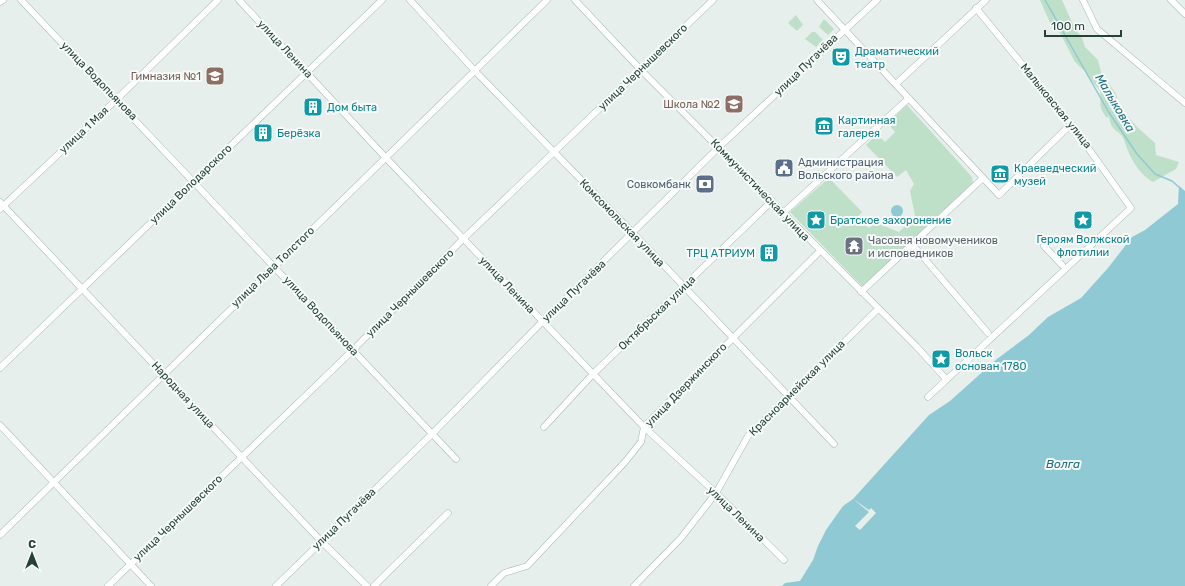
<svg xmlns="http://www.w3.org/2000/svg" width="1185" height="586" font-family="Rubik,sans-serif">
  <rect width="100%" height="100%" fill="#e6efeb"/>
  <g fill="#bfe0c8">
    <path d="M 1040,0 L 1062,0 L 1075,29 L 1082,38 L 1085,47 L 1098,60 L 1101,72 L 1116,94 L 1119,106 L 1137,127 L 1155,143 L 1156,155 L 1179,162 L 1176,169 L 1153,182 C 1141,175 1133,163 1128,151 C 1126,147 1125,140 1122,136 C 1115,129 1110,128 1109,116 L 1107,118 C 1097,105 1102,105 1100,91 L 1090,79 L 1086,72 L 1075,62 L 1060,33 L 1050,23 Z"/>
    <path d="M 796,15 L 803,25 L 797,31 L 788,23 Z"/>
    <path d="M 824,19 L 834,29 L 828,35 L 819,27 Z"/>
    <path d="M 812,32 L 815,32 L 823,40 L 816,47 L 805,39 Z"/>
    <path d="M 907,105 L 972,177 L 973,183 L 863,287 L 790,212 L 829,178 L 862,212 L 857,218 L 869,228 L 876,223 L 899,232 L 915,216 L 910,191 L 914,184 L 906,170 L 897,177 L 866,145 L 877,134 L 885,142 L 895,132 L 888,123 Z"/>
  </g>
  <g fill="#8ec9d4">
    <path d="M 1179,186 L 1185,191 L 1185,586 L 782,586 L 785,583 L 800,581 L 813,560 L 818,546 L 826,530 L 843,506 L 853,499 L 929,415 L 950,401 L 997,359 L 1029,335 L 1048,317 L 1081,298 L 1108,268 L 1132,237 L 1145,230 L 1178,204 Z"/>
    <circle cx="897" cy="211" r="6"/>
  </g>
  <path fill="#e6efeb" d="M 853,499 L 869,510 L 871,508 L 876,513 L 860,530 L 855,526 L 869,512 Z"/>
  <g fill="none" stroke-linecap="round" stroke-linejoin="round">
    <path stroke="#8ec9d4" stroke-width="1.5" d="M 1045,0 L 1108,111 L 1137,154 L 1155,174 L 1172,181 L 1180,188"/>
    <g stroke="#a8b8b2" stroke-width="7">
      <g id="minor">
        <path d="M 21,0 L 456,459"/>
        <path d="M 239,0 L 386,158 L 644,427 L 716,493 L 784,560"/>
        <path d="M 410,0 L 475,71 L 633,233 L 834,444"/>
        <path d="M 575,0 L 640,69 L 916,346 L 946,379"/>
        <path d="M 817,0 L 999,195 L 1071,124"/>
        <path d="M 1083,0 L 1097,29 L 1185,103"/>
        <path d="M 1171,0 L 1185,14"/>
        <path d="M 0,2 L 3,0"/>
        <path d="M 896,84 L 986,0"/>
        <path d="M 0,202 L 321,541 L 367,586"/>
        <path d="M 0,209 L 116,100 L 218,0"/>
        <path d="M 783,213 L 908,99"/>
        <path d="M 912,244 L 988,333"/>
        <path d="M 1044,246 L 1062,265"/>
        <path d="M 861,292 L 983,178"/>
        <path d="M 0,368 L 382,0"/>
        <path d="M 928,397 L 1131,208 L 1071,124 L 976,8"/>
        <path d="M 0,425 L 151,586"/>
        <path d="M 544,427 L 593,374 L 772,201"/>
        <path d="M 0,535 L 547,0"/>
        <path d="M 108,586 L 353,350 L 463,239 L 713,0"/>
        <path d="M 276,586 L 432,434 L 542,322 L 719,147 L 877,0"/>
        <path d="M 374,586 L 448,513"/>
        <path d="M 491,586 L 504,573 L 527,566 L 625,462 L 641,442 L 644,427 L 820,251"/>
        <path d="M 634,586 L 681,538 L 716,493 L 748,436 L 878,309"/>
      </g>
    </g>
    <use href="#minor" stroke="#fff" stroke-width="6"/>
  </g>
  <defs>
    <g id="theatre-square" transform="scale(1)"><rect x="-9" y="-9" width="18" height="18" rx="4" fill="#0f9aa8" stroke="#f7fbf9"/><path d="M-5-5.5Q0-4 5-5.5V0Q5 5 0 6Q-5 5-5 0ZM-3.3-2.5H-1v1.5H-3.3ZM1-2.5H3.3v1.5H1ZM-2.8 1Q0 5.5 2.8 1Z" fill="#fff"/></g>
    <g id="school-square" transform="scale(1)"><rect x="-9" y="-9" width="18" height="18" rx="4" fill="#8d6e63" stroke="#f7fbf9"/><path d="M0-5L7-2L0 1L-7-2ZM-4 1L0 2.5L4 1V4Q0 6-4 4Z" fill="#fff"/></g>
    <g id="building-square" transform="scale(1)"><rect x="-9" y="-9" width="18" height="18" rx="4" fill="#0f9aa8" stroke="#f7fbf9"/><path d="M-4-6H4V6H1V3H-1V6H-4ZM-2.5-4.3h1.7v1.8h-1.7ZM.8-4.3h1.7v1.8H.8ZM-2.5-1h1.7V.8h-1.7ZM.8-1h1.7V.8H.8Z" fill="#fff"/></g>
    <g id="museum-square" transform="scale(1)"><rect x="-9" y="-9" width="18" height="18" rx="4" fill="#0f9aa8" stroke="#f7fbf9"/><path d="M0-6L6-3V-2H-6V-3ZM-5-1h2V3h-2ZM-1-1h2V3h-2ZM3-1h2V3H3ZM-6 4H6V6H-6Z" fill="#fff"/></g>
    <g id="civic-square" transform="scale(1)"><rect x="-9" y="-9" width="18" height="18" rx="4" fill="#5c6f8a" stroke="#f7fbf9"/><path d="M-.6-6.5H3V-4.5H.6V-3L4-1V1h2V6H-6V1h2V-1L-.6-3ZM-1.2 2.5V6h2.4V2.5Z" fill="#fff"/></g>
    <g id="bank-square" transform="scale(1)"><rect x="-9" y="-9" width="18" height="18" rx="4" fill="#5c6f8a" stroke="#f7fbf9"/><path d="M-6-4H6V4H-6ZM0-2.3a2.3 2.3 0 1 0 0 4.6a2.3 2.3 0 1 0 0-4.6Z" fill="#fff"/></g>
    <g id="sight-square" transform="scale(1)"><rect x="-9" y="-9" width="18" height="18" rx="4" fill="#0f9aa8" stroke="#f7fbf9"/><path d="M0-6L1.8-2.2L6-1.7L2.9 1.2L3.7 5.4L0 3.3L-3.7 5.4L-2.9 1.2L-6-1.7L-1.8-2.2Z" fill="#fff"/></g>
    <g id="temple-square" transform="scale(1)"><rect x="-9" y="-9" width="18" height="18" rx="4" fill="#6b7280" stroke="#f7fbf9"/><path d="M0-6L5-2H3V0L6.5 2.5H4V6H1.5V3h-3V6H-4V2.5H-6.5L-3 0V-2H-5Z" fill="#fff"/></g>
  </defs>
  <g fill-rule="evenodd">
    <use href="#theatre-square" x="841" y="57"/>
    <use href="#school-square" x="215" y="76"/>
    <use href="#school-square" x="734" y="104"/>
    <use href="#building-square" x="313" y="107"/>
    <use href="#museum-square" x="824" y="126"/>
    <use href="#building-square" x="263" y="133"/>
    <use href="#civic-square" x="784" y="168"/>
    <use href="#museum-square" x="1000" y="174"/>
    <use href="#bank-square" x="705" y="184"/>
    <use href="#sight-square" x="816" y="220"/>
    <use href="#sight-square" x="1083" y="220"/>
    <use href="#temple-square" x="854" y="246"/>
    <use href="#building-square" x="769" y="253"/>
    <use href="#sight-square" x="941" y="359"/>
  </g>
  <g text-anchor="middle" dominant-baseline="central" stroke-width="4" stroke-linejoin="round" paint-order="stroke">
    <g font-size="11" fill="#24423a" stroke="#f7fbf9">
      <text transform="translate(285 49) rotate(47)">улица Ленина</text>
      <text transform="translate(806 65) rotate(-44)">улица Пугачёва</text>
      <text transform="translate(643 67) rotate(-44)">улица Чернышевского</text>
      <text transform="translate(99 81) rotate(46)">улица Водопьянова</text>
      <text transform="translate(1056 106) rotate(51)">Малыковская улица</text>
      <text transform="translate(84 130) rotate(-43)">улица 1 Мая</text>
      <text transform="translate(191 184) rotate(-44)">улица Володарского</text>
      <text transform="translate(760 190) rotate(46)">Коммунистическая улица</text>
      <text transform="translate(622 223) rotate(46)">Комсомольская улица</text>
      <text transform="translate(273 267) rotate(-44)">улица Льва Толстого</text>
      <text transform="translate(507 285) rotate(46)">улица Ленина</text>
      <text transform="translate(574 291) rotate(-44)">улица Пугачёва</text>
      <text transform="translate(410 293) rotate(-45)">улица Чернышевского</text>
      <text transform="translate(657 313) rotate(-44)">Октябрьская улица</text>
      <text transform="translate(321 316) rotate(47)">улица Водопьянова</text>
      <text transform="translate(686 385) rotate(-46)">улица Дзержинского</text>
      <text transform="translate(797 388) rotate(-45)">Красноармейская улица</text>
      <text transform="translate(183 395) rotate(47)">Народная улица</text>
      <text transform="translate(736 514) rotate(44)">улица Ленина</text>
      <text transform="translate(178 518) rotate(-44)">улица Чернышевского</text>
      <text transform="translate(344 519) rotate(-44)">улица Пугачёва</text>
    </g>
    <g font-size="11" fill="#0d838f" stroke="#f7fbf9" text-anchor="start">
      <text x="855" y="51">Драматический<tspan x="855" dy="13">театр</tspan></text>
      <text x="327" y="107">Дом быта</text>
      <text x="838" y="120">Картинная<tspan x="838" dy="13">галерея</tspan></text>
      <text x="277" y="133">Берёзка</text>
      <text x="1014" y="168">Краеведческий<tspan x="1014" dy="13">музей</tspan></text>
      <text x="830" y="220">Братское захоронение</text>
      <text x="1083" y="239" text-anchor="middle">Героям Волжской<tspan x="1083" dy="13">флотилии</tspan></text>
      <text x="755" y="253" text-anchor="end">ТРЦ АТРИУМ</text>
      <text x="955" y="353">Вольск<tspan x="955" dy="13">основан 1780</tspan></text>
    </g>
    <g font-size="11" fill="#785e54" stroke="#f7fbf9" text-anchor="end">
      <text x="201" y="76">Гимназия №1</text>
      <text x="720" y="104">Школа №2</text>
    </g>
    <g font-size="11" fill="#4e5e75" stroke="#f7fbf9" text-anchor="start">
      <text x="798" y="162">Администрация<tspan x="798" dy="13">Вольского района</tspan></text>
      <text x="691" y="184" text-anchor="end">Совкомбанк</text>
    </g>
    <g font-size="11" fill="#5b616d" stroke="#f7fbf9" text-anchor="start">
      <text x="868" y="240">Часовня новомучеников<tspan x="868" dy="13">и исповедников</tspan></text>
    </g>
    <g font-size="12" font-style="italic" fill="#1c6f80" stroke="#f7fbf9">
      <text transform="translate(1115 103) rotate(59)">Малыковка</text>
      <text x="1063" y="464">Волга</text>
    </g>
  </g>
  <g transform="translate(32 554)" stroke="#f7fbf9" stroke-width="3" paint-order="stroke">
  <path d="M0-3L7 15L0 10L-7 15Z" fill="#24423a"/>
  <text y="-6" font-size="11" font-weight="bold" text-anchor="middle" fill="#24423a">С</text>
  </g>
  <path d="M1045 30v6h76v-6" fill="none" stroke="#24423a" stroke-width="2"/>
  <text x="1051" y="30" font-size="12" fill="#24423a" stroke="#f7fbf9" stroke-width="3" paint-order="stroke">100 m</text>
</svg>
